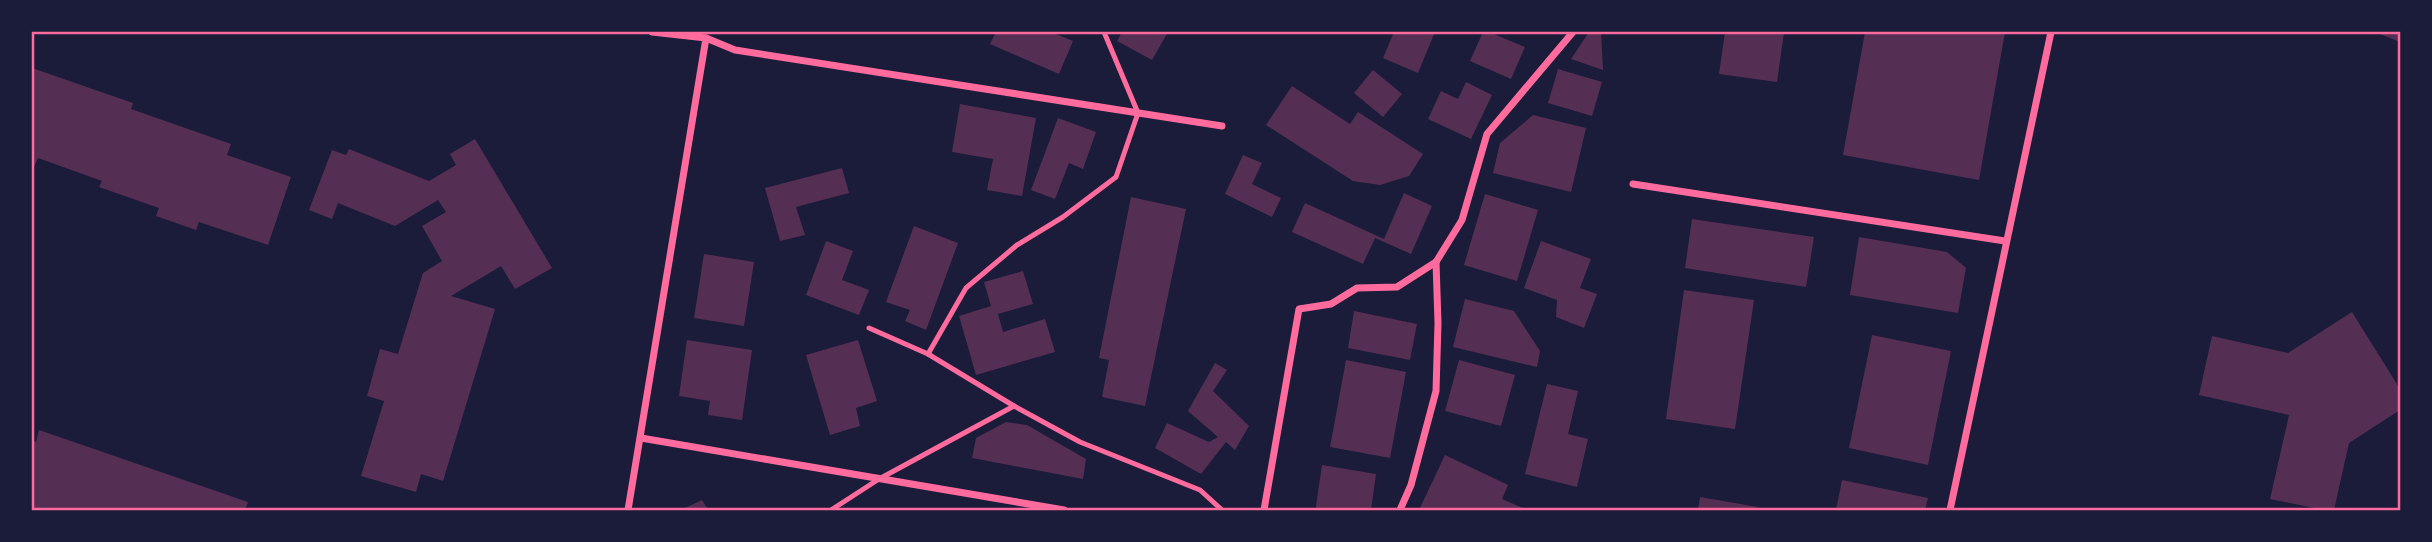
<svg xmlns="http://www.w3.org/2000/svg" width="2432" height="542" font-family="Poppins,sans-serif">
  <rect width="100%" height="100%" fill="#1b1b3a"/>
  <g fill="#542f53">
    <path d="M 996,32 L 1051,32 L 1073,41 L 1059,74 L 990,44 Z"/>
    <path d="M 1122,32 L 1168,32 L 1152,60 L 1117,41 Z"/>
    <path d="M 1394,32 L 1435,32 L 1418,73 L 1383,58 Z"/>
    <path d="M 1483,32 L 1489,32 L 1525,47 L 1511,79 L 1470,61 Z"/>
    <path d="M 1589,32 L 1601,32 L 1603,70 L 1571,59 Z"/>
    <path d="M 1725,32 L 1784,32 L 1777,82 L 1719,74 Z"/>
    <path d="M 1865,32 L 2005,32 L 1979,180 L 1843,155 Z"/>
    <path d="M 2375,32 L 2400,32 L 2400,42 Z"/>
    <path d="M 32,68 L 133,103 L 131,109 L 231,144 L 227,155 L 291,177 L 268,245 L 199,222 L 196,230 L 156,216 L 159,208 L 99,187 L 102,181 L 38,158 L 34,167 L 32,166 Z"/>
    <path d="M 1558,69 L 1602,82 L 1592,116 L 1548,103 Z"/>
    <path d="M 1373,70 L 1402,94 L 1383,117 L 1354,93 Z"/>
    <path d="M 1466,82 L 1492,95 L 1471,139 L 1428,119 L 1441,91 L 1458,99 Z"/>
    <path d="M 1292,86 L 1350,124 L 1358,112 L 1423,154 L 1409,176 L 1380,185 L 1353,181 L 1266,125 Z"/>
    <path d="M 960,104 L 1036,118 L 1022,196 L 987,190 L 993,159 L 952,152 Z"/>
    <path d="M 1533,115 L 1586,128 L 1571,192 L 1493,173 L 1500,143 Z"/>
    <path d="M 1058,118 L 1096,132 L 1083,169 L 1069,163 L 1055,199 L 1031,190 Z"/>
    <path d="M 475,139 L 552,268 L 515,289 L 501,266 L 451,296 L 495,309 L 443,481 L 421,474 L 416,492 L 361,476 L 384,401 L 367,396 L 380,349 L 398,354 L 423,273 L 442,261 L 422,226 L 446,212 L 438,200 L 395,226 L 338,203 L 332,219 L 309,210 L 332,150 L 346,155 L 349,149 L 429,181 L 456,165 L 450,154 Z"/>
    <path d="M 1243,155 L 1262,163 L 1252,184 L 1281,198 L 1272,217 L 1225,194 Z"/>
    <path d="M 842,168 L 849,193 L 796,207 L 805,235 L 780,241 L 765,188 Z"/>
    <path d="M 1404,193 L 1432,206 L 1411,254 L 1375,238 L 1363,264 L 1292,232 L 1305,203 L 1384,239 Z"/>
    <path d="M 1485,194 L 1538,210 L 1517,281 L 1464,265 Z"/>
    <path d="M 1131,197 L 1186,209 L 1145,406 L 1102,397 L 1109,360 L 1099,358 Z"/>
    <path d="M 1692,219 L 1814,237 L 1806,287 L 1685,268 Z"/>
    <path d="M 914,226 L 958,243 L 926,330 L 905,321 L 910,310 L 886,302 Z"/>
    <path d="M 1859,237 L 1947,252 L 1966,268 L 1958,313 L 1850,295 Z"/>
    <path d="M 826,241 L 853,251 L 842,280 L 869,290 L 859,315 L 806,295 Z"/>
    <path d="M 1541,241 L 1591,259 L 1580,288 L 1597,294 L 1584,328 L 1556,317 L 1557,300 L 1524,288 Z"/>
    <path d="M 704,254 L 754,262 L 744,326 L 694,318 Z"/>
    <path d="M 1023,271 L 1033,304 L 998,314 L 1003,332 L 1045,319 L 1055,352 L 976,375 L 959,316 L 991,306 L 984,282 Z"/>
    <path d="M 1684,290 L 1754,300 L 1735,429 L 1666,419 Z"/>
    <path d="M 1465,299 L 1514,311 L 1540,351 L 1537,367 L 1453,347 Z"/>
    <path d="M 1354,311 L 1417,324 L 1410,360 L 1348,348 Z"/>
    <path d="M 2352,312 L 2400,389 L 2400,410 L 2349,443 L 2334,510 L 2324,510 L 2270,499 L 2289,415 L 2199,395 L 2212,336 L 2288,353 Z"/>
    <path d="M 1872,335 L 1951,351 L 1928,465 L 1849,448 Z"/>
    <path d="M 687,340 L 752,350 L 742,420 L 708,415 L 710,401 L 679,396 Z"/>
    <path d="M 858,340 L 877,401 L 856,408 L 860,426 L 830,435 L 806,355 Z"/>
    <path d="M 1346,360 L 1406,372 L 1390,458 L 1330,447 Z"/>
    <path d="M 1459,360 L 1515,375 L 1501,426 L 1445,411 Z"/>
    <path d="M 1215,363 L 1227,370 L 1213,391 L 1249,426 L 1235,450 L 1226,442 L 1201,474 L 1155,448 L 1167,423 L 1209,442 L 1218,437 L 1188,411 Z"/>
    <path d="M 1547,384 L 1578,391 L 1568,434 L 1588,439 L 1577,487 L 1525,474 Z"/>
    <path d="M 1006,422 L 1027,425 L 1086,459 L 1083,479 L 972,458 L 976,438 Z"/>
    <path d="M 39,430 L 248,502 L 245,510 L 32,510 L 32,440 L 36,442 Z"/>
    <path d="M 1445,455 L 1508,485 L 1502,499 L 1527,510 L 1419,510 Z"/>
    <path d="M 1322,465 L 1376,474 L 1371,510 L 1317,510 L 1316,506 Z"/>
    <path d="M 1842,480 L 1928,498 L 1925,510 L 1836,510 Z"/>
    <path d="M 1700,497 L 1758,507 L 1757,510 L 1698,510 Z"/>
    <path d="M 702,500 L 708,510 L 681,510 Z"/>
  </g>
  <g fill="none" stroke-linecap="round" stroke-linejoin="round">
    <g stroke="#ff6b9d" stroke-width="5">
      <path d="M 869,328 L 928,354 L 1014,406 L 1080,442 L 1200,490 L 1222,510"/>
      <path d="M 928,354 L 966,288 L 1017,245 L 1063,217 L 1116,177 L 1138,113 L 1104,32"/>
      <path d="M 831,510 L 879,479 L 1014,406"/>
    </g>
    <g stroke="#ff6b9d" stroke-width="7">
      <path d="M 706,38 L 735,50 L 1222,126"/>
      <path d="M 1633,184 L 2005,241"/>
      <path d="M 641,438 L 1064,510"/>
      <path d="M 628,510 L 706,38 L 652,32"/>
      <path d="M 1264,510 L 1299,309 L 1331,304 L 1357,288 L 1397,287 L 1436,262"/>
      <path d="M 1400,510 L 1411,485 L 1436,391 L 1438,323 L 1436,262 L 1462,220 L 1487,134 L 1573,32"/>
      <path d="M 1950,510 L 2051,32"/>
    </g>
  </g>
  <rect width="2432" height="542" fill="none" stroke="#1b1b3a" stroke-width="66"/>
  <rect x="33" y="33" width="2366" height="476" fill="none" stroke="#ff6b9d" stroke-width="2.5"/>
</svg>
